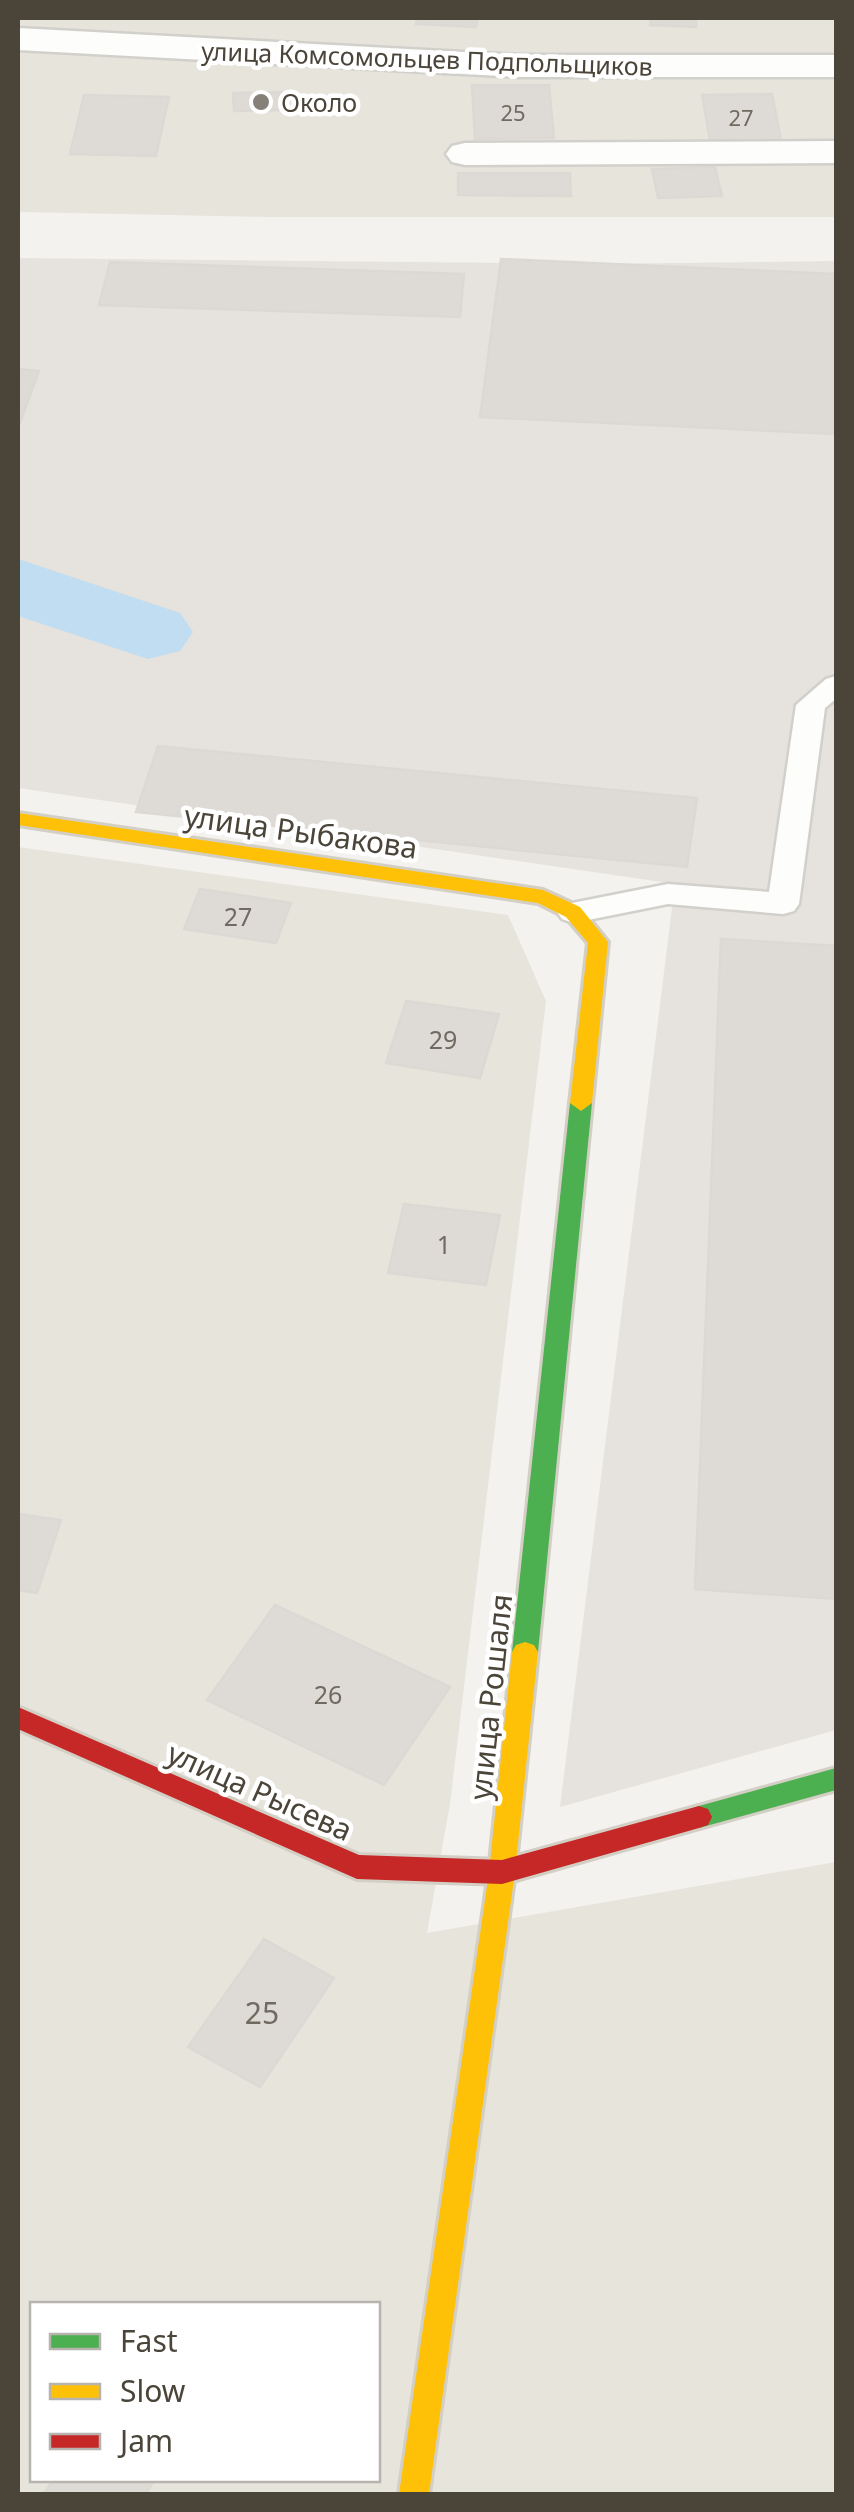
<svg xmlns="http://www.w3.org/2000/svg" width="854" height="2512" font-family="'Noto Sans',sans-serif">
  <rect width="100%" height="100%" fill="#f4f2ee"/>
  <g fill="#e7e4dc" fill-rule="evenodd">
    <path d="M 18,18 L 836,18 L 836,217 L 271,217 L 18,212 Z"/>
    <path d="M 18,847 L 508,915 L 546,1001 L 450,1804 L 427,1933 L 836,1862 L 836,2494 L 18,2494 ZM 32,2304 L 378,2304 L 378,2480 L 32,2480 Z"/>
  </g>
  <path fill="#e6e2de" d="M 18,258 L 595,264 L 836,261 L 836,1730 L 560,1807 L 675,884 L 18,788 Z"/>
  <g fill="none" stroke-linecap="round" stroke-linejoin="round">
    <path fill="#c0ddf1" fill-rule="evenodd" d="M 18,559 L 180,613 L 193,632 L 180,651 L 148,659 L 18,616 Z"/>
  </g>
  <g fill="#dedbd6" stroke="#dcd9d4" stroke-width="2.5">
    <path d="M 417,18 L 478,18 L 476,27 L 416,24 Z"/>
    <path d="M 651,18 L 696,18 L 696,27 L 650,25 Z"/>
    <path d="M 472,85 L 549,85 L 554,138 L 475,139 Z"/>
    <path d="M 287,92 L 289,110 L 234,111 L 233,93 Z"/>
    <path d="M 772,94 L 781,140 L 710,140 L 702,95 Z"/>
    <path d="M 84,95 L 169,97 L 156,156 L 70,154 Z"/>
    <path d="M 715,167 L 722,196 L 658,198 L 652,169 Z"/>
    <path d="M 458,173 L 570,173 L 571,196 L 458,195 Z"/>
    <path d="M 501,259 L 836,274 L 836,434 L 480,417 Z"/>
    <path d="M 110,262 L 464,274 L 460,317 L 99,305 Z"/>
    <path d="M 18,369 L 39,371 L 18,428 Z"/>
    <path d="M 158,746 L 697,798 L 687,867 L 136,812 Z"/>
    <path d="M 200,889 L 291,903 L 276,943 L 184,929 Z"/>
    <path d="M 721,939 L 836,946 L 836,1599 L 695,1589 Z"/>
    <path d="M 406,1001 L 499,1014 L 480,1078 L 386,1063 Z"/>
    <path d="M 404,1204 L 500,1215 L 486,1285 L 388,1273 Z"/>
    <path d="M 18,1514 L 61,1520 L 37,1593 L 18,1590 Z"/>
    <path d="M 275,1605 L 450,1687 L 384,1785 L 207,1700 Z"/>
    <path d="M 264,1939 L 334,1978 L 260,2087 L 188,2047 Z"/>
    <path d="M 53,2480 L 154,2480 L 146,2494 L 44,2494 Z"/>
  </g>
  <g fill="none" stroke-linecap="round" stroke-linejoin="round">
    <g stroke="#d2d0cb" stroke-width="5">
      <path id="lane" d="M 836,676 L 836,699 L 825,708 L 799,904 L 794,911 L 783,914 L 668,904 L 573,923 L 562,919 L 557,912 L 562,905 L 668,884 L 769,892 L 796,705 L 826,679 Z"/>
    </g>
    <g stroke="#d2d0cb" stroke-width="5">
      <g id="street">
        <path d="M 18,28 L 520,55 L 836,55 L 836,77 L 520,77 L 18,50 Z"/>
        <path d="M 836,141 L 836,163 L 465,165 L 452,162 L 446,154 L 452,146 L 465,143 Z"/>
      </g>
    </g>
    <g stroke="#d3cfc5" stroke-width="6">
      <g id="fast">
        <path d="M 581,1095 L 592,1103 L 538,1652 L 534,1659 L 525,1662 L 516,1659 L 512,1652 L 570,1103 Z"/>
        <path d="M 836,1768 L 836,1790 L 699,1828 L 690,1825 L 686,1817 L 690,1809 L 699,1806 Z"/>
      </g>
    </g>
    <g stroke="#d3cfc5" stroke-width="6">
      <g id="slow">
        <path d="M 18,813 L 543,890 L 580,907 L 608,942 L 592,1103 L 581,1111 L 570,1103 L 588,943 L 566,917 L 538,903 L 18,825 Z"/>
        <path d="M 525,1642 L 534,1645 L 538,1652 L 515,1872 L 429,2494 L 399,2494 L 489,1872 L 512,1652 L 516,1645 Z"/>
      </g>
    </g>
    <g stroke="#d3cfc5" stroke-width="6">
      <path id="jam" d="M 18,1707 L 359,1855 L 502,1860 L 699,1806 L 708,1809 L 712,1817 L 708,1825 L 699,1828 L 502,1884 L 357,1879 L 18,1729 Z"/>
    </g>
    <use href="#lane" fill="#fdfdfc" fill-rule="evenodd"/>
    <use href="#street" fill="#fdfdfc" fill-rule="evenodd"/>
    <use href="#fast" fill="#4caf50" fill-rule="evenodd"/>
    <use href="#slow" fill="#ffc107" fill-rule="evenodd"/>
    <use href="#jam" fill="#c62828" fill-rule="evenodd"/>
  </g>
  <circle fill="#868178" stroke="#fff" stroke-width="4" cx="261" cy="102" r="10"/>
  <g text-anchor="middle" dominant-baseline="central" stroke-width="9" stroke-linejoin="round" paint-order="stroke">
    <g font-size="22" fill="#706a61">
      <text x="513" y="112">25</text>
      <text x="741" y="117">27</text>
    </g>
    <g font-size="25" fill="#4b4439" stroke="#fff">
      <text transform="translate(427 58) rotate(2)">улица Комсомольцев Подпольщиков</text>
    </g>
    <g font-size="25" fill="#4b4439" stroke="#fff" text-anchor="start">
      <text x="281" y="102">Около</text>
    </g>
    <g font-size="25" fill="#706a61">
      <text x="238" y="916">27</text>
      <text x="443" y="1039">29</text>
      <text x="444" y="1244">1</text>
      <text x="328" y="1694">26</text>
    </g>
    <g font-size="30" fill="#4b4439" stroke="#fff">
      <text transform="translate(301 831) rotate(8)">улица Рыбакова</text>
      <text transform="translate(490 1697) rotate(-84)">улица Рошаля</text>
      <text transform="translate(260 1791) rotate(24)">улица Рысева</text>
    </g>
    <g font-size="30" fill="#706a61">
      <text x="262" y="2012">25</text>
    </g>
  </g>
  <rect width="854" height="2512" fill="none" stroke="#4b4439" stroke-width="40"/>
  <rect x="30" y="2302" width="350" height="180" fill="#ffffff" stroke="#b7b4b0" stroke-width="2.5"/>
  <rect x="50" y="2334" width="50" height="15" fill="#4caf50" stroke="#b7b4b0" stroke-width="2.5"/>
  <text x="120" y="2352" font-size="30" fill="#4b4439">Fast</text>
  <rect x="50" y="2384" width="50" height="15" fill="#ffc107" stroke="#b7b4b0" stroke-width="2.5"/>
  <text x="120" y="2402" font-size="30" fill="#4b4439">Slow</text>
  <rect x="50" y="2434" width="50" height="15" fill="#c62828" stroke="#b7b4b0" stroke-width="2.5"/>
  <text x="120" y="2452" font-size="30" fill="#4b4439">Jam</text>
</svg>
